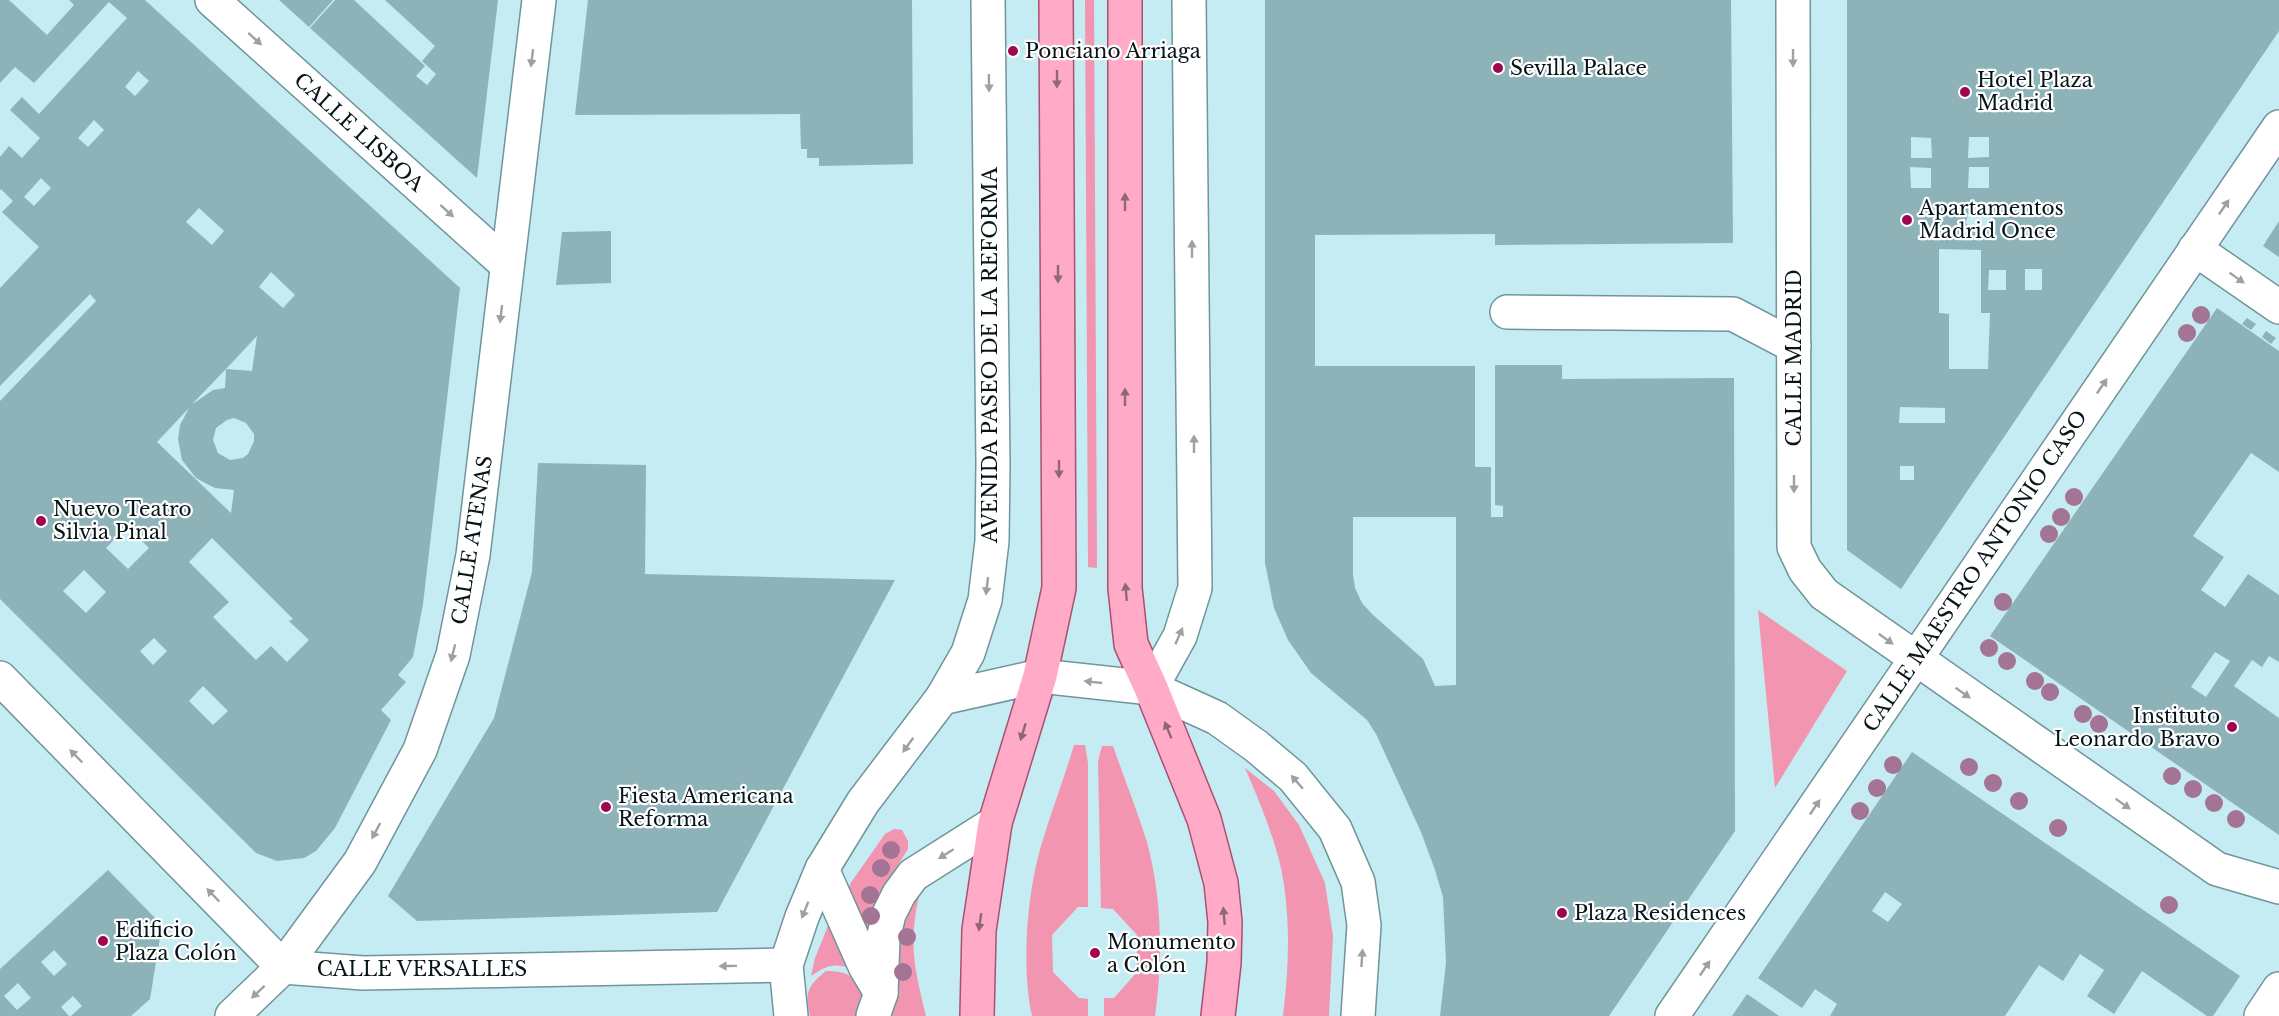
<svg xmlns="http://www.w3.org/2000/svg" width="2279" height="1016" font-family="'Libre Baskerville',serif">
  <rect width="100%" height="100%" fill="#c5ecf3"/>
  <g fill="#f195b0">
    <path d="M 1085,0 L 1094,0 L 1097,568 L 1088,567 Z"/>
    <path d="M 1758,610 L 1847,671 L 1775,788 Z"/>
    <path d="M 1074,745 L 1085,745 L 1088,763 L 1088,907 L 1078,907 L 1052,935 L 1053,972 L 1079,998 L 1088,999 L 1088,1016 L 1032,1016 C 1021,967 1027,894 1041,846 C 1051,812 1064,779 1074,745 Z"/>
    <path d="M 1102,746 L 1113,746 C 1124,778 1137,810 1147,842 C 1162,898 1163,959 1155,1016 L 1104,1016 L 1104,998 L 1114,998 L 1137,972 L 1137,935 L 1113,909 L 1101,908 L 1098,761 Z"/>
    <path d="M 1245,768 L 1274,791 L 1299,825 L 1325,883 L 1333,936 L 1329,1016 L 1283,1016 C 1289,967 1291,917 1281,868 C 1273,834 1259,800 1245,768 Z"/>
    <path d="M 894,829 L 902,830 L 908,841 L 908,849 L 887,882 L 867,942 L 849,891 L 850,884 L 885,834 Z"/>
    <path d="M 920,891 C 908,943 914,966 926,1016 L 888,1016 L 894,939 L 902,910 Z"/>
    <path d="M 832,916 L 850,968 C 831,963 827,966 811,976 L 815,958 Z"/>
    <path d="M 826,971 C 851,971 853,977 865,997 L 858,1016 L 810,1016 C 805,993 807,986 826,971 Z"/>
  </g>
  <g fill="#8db3b9" fill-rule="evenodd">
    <path d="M 0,0 L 9,0 L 47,35 L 74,5 L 69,0 L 145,0 L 460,288 L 423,604 L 413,657 L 398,675 L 406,682 L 381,710 L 391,720 L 335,828 L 316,851 L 304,858 L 277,861 L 256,853 L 0,599 L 0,401 L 96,301 L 90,294 L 0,386 L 0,288 L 39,247 L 2,212 L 13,201 L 1,189 L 0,191 L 0,157 L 9,146 L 22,158 L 40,138 L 10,110 L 22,97 L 39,114 L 127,18 L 109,2 L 34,83 L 15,67 L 0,83 ZM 138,71 L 149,81 L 135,96 L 125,87 ZM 94,120 L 104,130 L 88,147 L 78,138 ZM 41,178 L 51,188 L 34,206 L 24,197 ZM 199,208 L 224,231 L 212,245 L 186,222 ZM 271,272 L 295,295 L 283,308 L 259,287 ZM 257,336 L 252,371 L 226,369 L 225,388 L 213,390 L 194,403 L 193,403 L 199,397 L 226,369 ZM 189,408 L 180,425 L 178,439 L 182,460 L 196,478 L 205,483 L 215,488 L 234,490 L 231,513 L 157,442 ZM 234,418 L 246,423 L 254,434 L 254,441 L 248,454 L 243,458 L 230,460 L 218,453 L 213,440 L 216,428 L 227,420 ZM 127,526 L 149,548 L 128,569 L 106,548 ZM 212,538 L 293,619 L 289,621 L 309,640 L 287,662 L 271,646 L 256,660 L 213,617 L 229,602 L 189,562 ZM 84,570 L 106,592 L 86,613 L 63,591 ZM 154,638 L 167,651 L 153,665 L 140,651 ZM 203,686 L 228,711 L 213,725 L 189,701 Z"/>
    <path d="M 279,0 L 333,0 L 309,27 Z"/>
    <path d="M 335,0 L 354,0 L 425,66 L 416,76 L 427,85 L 436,74 L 422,61 L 435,46 L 385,0 L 498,0 L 477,178 L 310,28 Z"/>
    <path d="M 588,0 L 912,0 L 913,164 L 819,166 L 819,158 L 807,158 L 807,149 L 801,149 L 800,114 L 575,115 Z"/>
    <path d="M 1265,0 L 1731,0 L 1733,243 L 1495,245 L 1495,234 L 1315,235 L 1315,366 L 1475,366 L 1475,467 L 1491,467 L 1491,517 L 1503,517 L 1503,506 L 1495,505 L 1495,365 L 1562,365 L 1562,379 L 1734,378 L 1735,831 L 1609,1016 L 1440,1016 L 1446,963 L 1443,897 L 1435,870 L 1421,832 L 1376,734 L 1367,720 L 1311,673 L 1288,640 L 1274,608 L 1265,563 ZM 1353,517 L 1456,517 L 1456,685 L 1435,686 L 1423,659 L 1373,615 L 1362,603 L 1355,588 L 1353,574 Z"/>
    <path d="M 1847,0 L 2279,0 L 2279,31 L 1901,589 L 1847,550 ZM 1911,137 L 1931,138 L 1932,158 L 1911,158 ZM 1969,137 L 1989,137 L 1989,157 L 1968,158 ZM 1910,167 L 1931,168 L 1931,188 L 1911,188 ZM 1969,167 L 1989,167 L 1989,188 L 1968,188 ZM 1981,207 L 1989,211 L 1993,218 L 1992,226 L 1986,232 L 1977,233 L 1970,230 L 1966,223 L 1968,214 L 1973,208 ZM 1939,249 L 1981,250 L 1981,313 L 1990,313 L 1988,369 L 1949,369 L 1949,314 L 1939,313 ZM 2025,269 L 2042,269 L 2042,290 L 2025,290 ZM 1989,270 L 2006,270 L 2006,290 L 1988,290 ZM 1900,407 L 1945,408 L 1945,423 L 1899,423 ZM 1900,466 L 1914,466 L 1914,480 L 1900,480 Z"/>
    <path d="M 2279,221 L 2279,257 L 2263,246 Z"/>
    <path d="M 611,231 L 611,283 L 556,285 L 562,232 Z"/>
    <path d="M 2217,308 L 2279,351 L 2279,472 L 2251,453 L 2193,536 L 2224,557 L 2201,590 L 2225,607 L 2248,574 L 2279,595 L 2279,662 L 2269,656 L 2262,667 L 2252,660 L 2234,686 L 2279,718 L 2279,835 L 1990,636 ZM 2215,652 L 2230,661 L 2206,697 L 2191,687 Z"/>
    <path d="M 2247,318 L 2256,324 L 2251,330 L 2242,324 Z"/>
    <path d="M 2266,331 L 2276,338 L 2271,344 L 2262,337 Z"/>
    <path d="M 538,463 L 646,465 L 645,574 L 895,580 L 717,912 L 417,921 L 388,896 L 494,718 L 532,572 Z"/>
    <path d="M 1912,752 L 2240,976 L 2213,1016 L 2207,1016 L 2142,971 L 2114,1014 L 2087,996 L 2104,970 L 2080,954 L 2063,981 L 2039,965 L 2005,1016 L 1830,1016 L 1837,1004 L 1815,989 L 1802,1008 L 1758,978 ZM 1885,892 L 1902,904 L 1888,922 L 1872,911 Z"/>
    <path d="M 108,870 L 162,925 L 150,999 L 131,1016 L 71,1016 L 82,1006 L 73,996 L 61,1007 L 69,1016 L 0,1016 L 0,969 ZM 54,950 L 67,964 L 54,976 L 41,962 ZM 18,983 L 31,998 L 17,1010 L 4,996 Z"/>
    <path d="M 1747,994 L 1779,1016 L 1732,1016 Z"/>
  </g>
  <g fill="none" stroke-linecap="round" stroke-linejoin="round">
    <g stroke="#70959b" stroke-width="36">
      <g id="minor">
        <path d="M 212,0 L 507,265"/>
        <path d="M 1793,0 L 1794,547 L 1805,570 L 1824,594 L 2217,869 L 2279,887"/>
        <path d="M 2195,249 L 2279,307"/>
        <path d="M 1507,312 L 1733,314 L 1794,346"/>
        <path d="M 0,678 L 283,967 L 363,973 L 786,965"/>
        <path d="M 1151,688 L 1180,636 L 1195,588 L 1189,0"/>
        <path d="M 942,698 L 1040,676 L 1151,688 L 1217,718 L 1256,746 L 1293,777 L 1335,829 L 1358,882 L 1364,925 L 1358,1016"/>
        <path d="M 822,869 L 865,966 L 881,993"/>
        <path d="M 232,1016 L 283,967 L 360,862 L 420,750 L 453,655 L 473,555 L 539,0"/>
        <path d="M 791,1016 L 786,965 L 802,917 L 822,869 L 863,802 L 942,698 L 968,653 L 985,600 L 992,541 L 993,464 L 988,0"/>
        <path d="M 873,1016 L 881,993 L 883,939 L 889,914 L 899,894 L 913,875 L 995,823"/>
        <path d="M 1672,1016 L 2279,127"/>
        <path d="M 2261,1016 L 2279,989"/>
      </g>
    </g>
    <g stroke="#a85172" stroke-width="36">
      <g id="major">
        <path d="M 1125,0 L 1125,588 L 1131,644 L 1151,688 L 1204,819 L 1221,883 L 1225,922 L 1224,963 L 1218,1016"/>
        <path d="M 977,1016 L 979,930 L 995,823 L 1040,676 L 1059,588 L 1056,0"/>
      </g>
    </g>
    <use href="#minor" stroke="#fff" stroke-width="33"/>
    <use href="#major" stroke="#ffaac7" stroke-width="33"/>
  </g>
  <g fill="#a37494">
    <circle cx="2201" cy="315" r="9"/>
    <circle cx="2187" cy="333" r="9"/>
    <circle cx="2074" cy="497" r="9"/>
    <circle cx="2061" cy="517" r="9"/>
    <circle cx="2049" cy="534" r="9"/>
    <circle cx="2003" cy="602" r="9"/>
    <circle cx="1989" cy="648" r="9"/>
    <circle cx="2007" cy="661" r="9"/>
    <circle cx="2035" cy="681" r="9"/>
    <circle cx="2050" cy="692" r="9"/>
    <circle cx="2083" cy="714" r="9"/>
    <circle cx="2099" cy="724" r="9"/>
    <circle cx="1893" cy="765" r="9"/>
    <circle cx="1969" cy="767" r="9"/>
    <circle cx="2172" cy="776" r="9"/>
    <circle cx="1993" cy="783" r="9"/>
    <circle cx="1877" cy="788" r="9"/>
    <circle cx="2193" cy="789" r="9"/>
    <circle cx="2019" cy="801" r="9"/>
    <circle cx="2214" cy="803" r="9"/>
    <circle cx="1860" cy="811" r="9"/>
    <circle cx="2236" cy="819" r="9"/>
    <circle cx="2058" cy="828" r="9"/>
    <circle cx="891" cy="850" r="9"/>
    <circle cx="881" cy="868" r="9"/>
    <circle cx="870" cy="895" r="9"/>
    <circle cx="2169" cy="905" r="9"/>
    <circle cx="871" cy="916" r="9"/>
    <circle cx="907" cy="937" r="9"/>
    <circle cx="903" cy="972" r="9"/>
  </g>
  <defs><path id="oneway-solid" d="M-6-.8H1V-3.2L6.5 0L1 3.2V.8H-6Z" transform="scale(1.5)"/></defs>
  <g fill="#9ca1a3">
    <use href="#oneway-solid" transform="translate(255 39) rotate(42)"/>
    <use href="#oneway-solid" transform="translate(532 58) rotate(97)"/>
    <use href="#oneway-solid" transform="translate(1793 58) rotate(90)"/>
    <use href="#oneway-solid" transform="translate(989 83) rotate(89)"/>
    <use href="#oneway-solid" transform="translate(2224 207) rotate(-56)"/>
    <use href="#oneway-solid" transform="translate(447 211) rotate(42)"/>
    <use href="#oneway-solid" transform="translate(1192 249) rotate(-90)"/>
    <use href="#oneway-solid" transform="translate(2237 278) rotate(35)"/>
    <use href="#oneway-solid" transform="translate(501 314) rotate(97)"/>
    <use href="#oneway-solid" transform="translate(2102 386) rotate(-56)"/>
    <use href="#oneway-solid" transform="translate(1194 444) rotate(-90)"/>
    <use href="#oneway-solid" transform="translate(1794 484) rotate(90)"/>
    <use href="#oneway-solid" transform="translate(987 586) rotate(97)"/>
    <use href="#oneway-solid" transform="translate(1179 636) rotate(-66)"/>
    <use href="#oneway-solid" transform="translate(1886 639) rotate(36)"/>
    <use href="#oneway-solid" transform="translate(453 653) rotate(104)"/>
    <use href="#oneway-solid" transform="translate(1093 682) rotate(-174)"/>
    <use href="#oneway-solid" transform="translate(1963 693) rotate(35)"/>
    <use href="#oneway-solid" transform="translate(908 745) rotate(126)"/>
    <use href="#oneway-solid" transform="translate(76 756) rotate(-134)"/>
    <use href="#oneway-solid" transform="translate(1297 782) rotate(-131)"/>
    <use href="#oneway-solid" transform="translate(2123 804) rotate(35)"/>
    <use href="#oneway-solid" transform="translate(1815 807) rotate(-56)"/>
    <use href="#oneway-solid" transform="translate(376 831) rotate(118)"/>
    <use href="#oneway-solid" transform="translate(946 854) rotate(148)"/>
    <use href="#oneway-solid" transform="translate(213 895) rotate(-134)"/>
    <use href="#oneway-solid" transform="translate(805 910) rotate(112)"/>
    <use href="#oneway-solid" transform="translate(1362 958) rotate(-86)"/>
    <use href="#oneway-solid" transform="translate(728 966) rotate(179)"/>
    <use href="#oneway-solid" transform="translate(1705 968) rotate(-56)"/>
    <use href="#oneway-solid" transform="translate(258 992) rotate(137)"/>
  </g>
  <g fill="#8f6778">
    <use href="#oneway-solid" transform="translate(1057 79) rotate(90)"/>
    <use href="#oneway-solid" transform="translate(1125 202) rotate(-90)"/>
    <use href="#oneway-solid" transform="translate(1058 274) rotate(90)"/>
    <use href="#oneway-solid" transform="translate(1125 397) rotate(-90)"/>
    <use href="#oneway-solid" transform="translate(1059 469) rotate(90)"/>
    <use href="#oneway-solid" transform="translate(1126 592) rotate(-95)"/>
    <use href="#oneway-solid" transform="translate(1168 730) rotate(-112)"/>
    <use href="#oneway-solid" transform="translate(1023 732) rotate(107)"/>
    <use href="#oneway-solid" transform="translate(1224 916) rotate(-95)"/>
    <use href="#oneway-solid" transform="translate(980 922) rotate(98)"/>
  </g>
  <g fill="#9e0750" stroke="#fff" stroke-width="2">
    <circle cx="1013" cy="51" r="6"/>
    <circle cx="1498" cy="68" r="6"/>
    <circle cx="1965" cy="92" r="6"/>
    <circle cx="1907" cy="220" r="6"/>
    <circle cx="41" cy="521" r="6"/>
    <circle cx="2232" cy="727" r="6"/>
    <circle cx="606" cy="807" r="6"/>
    <circle cx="1562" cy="913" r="6"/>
    <circle cx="103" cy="941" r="6"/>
    <circle cx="1095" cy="953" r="6"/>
  </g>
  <g text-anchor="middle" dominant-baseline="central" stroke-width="4.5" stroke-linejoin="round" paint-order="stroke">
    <g font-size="20" fill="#071518" stroke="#fff" text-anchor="start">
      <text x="1025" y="51">Ponciano Arriaga</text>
      <text x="1510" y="68">Sevilla Palace</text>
      <text x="1977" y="80">Hotel Plaza<tspan x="1977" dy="23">Madrid</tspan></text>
      <text x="1919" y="208">Apartamentos<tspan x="1919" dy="23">Madrid Once</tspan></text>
      <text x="53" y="509">Nuevo Teatro<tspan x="53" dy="23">Silvia Pinal</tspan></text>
      <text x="2220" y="716" text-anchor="end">Instituto<tspan x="2220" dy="23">Leonardo Bravo</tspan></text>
      <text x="618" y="796">Fiesta Americana<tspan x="618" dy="23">Reforma</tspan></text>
      <text x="1574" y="913">Plaza Residences</text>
      <text x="115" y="930">Edificio<tspan x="115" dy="23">Plaza Colón</tspan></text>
      <text x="1107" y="942">Monumento<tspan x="1107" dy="23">a Colón</tspan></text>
    </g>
    <g font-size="20" fill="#071518" stroke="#fff">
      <text transform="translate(359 132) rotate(42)">CALLE LISBOA</text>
      <text transform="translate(990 355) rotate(-90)">AVENIDA PASEO DE LA REFORMA</text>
      <text transform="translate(1794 358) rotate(-90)">CALLE MADRID</text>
      <text transform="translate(472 540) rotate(-81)">CALLE ATENAS</text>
      <text transform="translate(1975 571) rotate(-56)">CALLE MAESTRO ANTONIO CASO</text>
      <text x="422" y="969">CALLE VERSALLES</text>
    </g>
  </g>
</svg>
